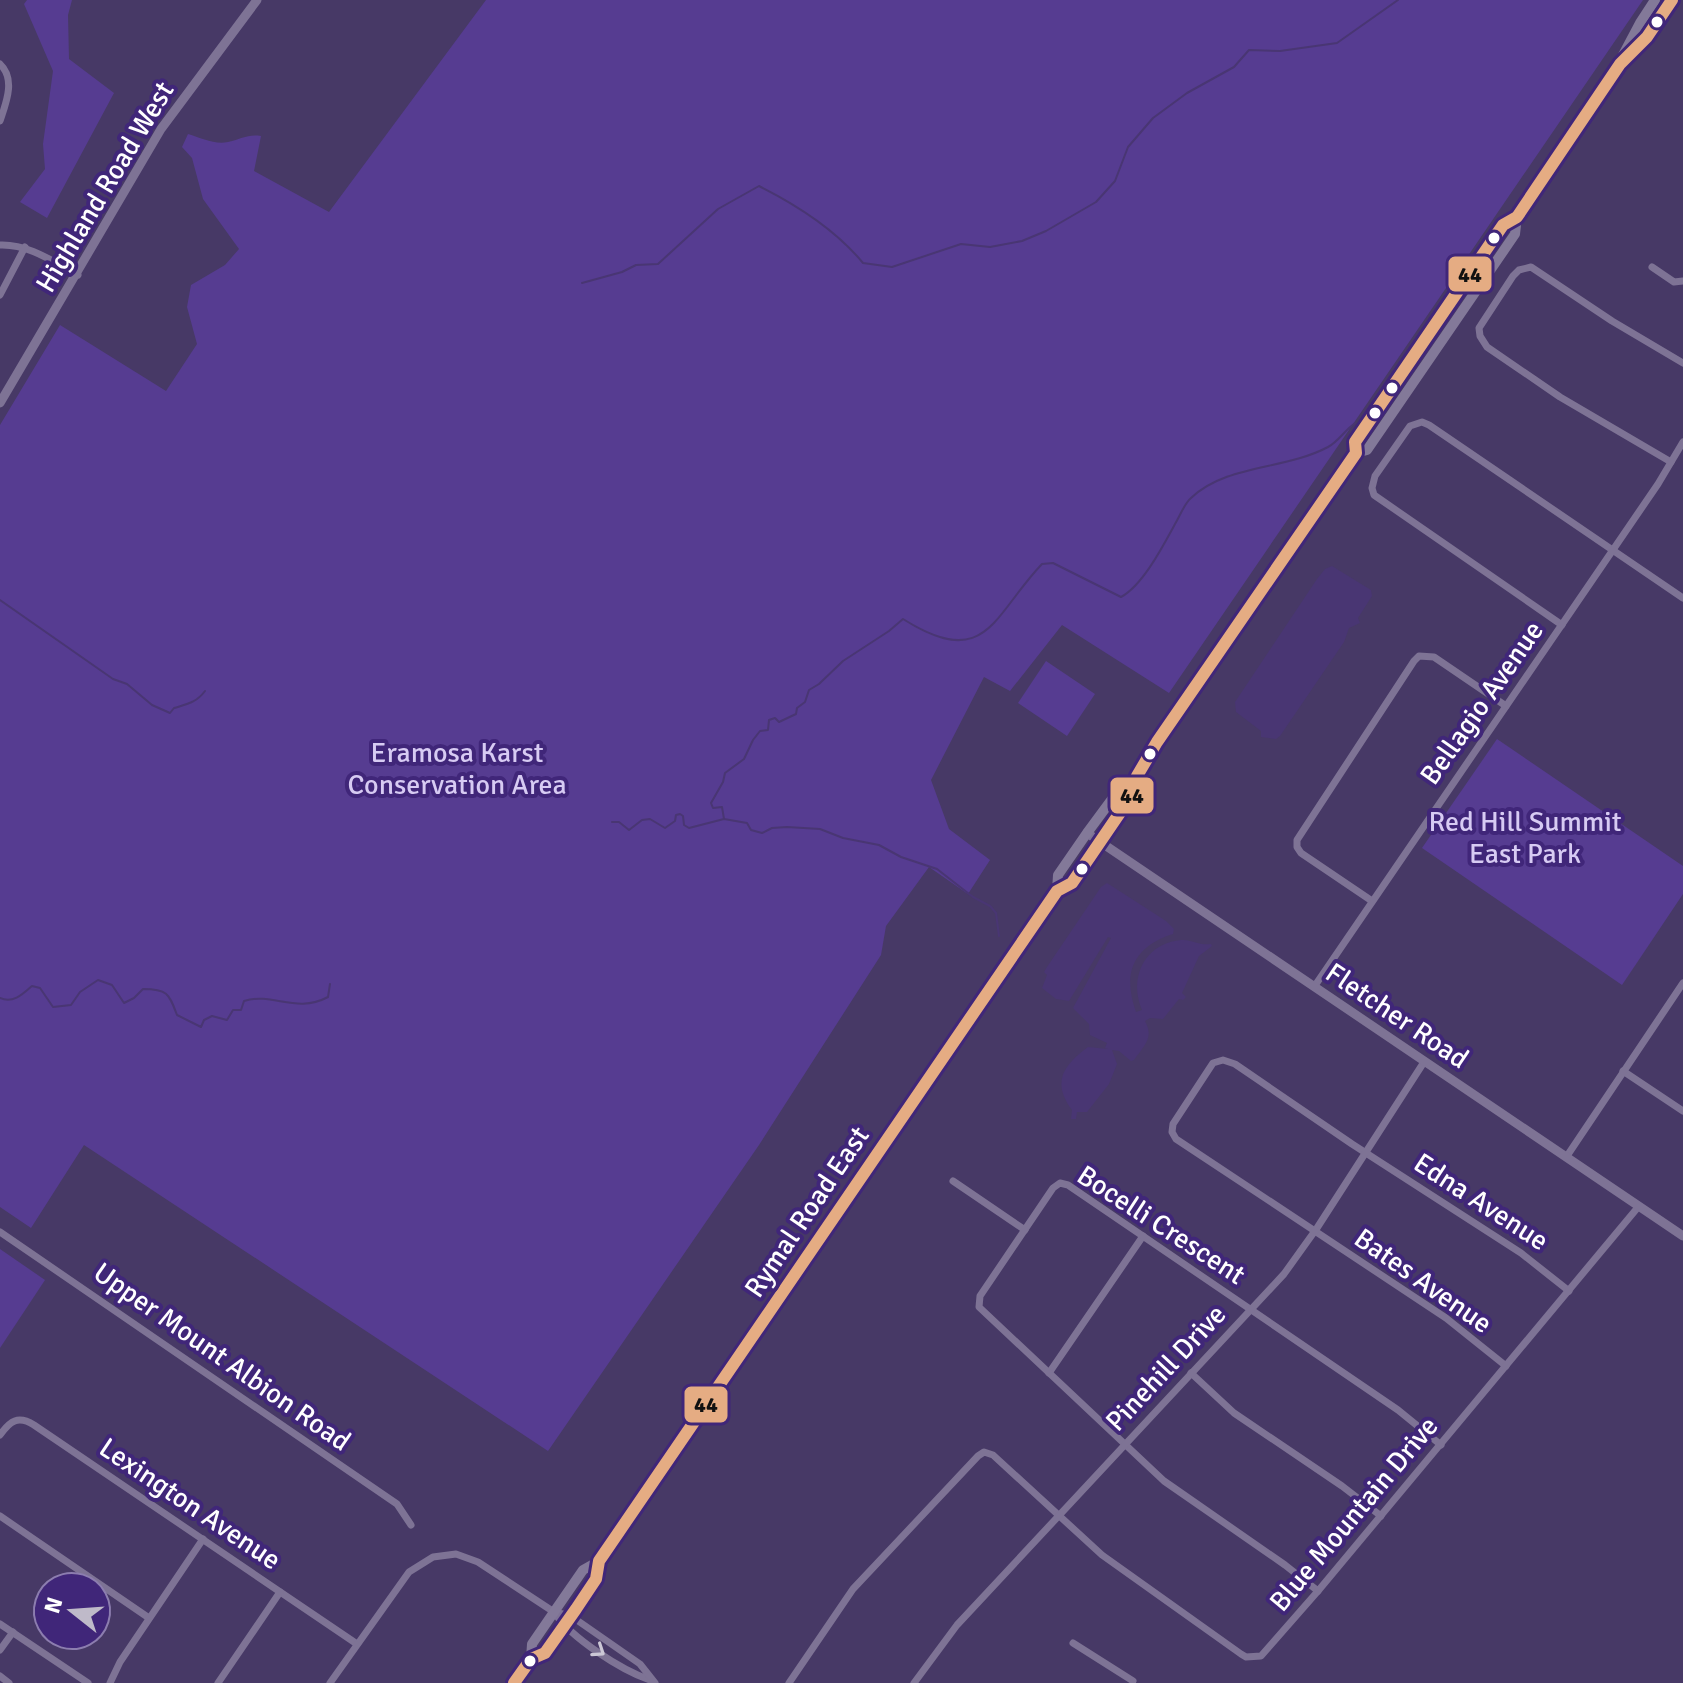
<svg xmlns="http://www.w3.org/2000/svg" width="1683" height="1683" font-family="Signika,sans-serif">
  <rect width="100%" height="100%" fill="#473966"/>
  <g fill="#563c91">
    <path d="M 27,0 L 72,0 L 68,15 L 69,59 L 114,93 L 47,218 L 20,202 L 45,169 L 43,144 L 53,71 L 24,4 Z"/>
    <path d="M 486,0 L 1643,0 L 1169,693 L 1062,625 L 1010,691 L 984,677 L 931,780 L 949,829 L 990,860 L 968,894 L 929,867 L 886,926 L 881,955 L 759,1145 L 548,1451 L 84,1145 L 31,1228 L 0,1207 L 0,425 L 60,325 L 166,391 L 197,344 L 187,307 L 191,285 L 225,265 L 239,249 L 203,199 L 192,158 L 182,147 L 188,134 C 201,138 215,145 228,142 C 242,139 247,134 261,136 L 254,171 L 329,212 Z"/>
    <path d="M 1046,661 L 1095,694 L 1067,736 L 1018,703 Z"/>
    <path d="M 1497,739 L 1683,866 L 1683,894 L 1622,985 L 1422,848 Z"/>
    <path d="M 0,1249 L 45,1280 L 0,1348 Z"/>
  </g>
  <g fill="#493673">
    <path d="M 1332,566 L 1371,590 L 1372,596 L 1358,618 L 1360,623 L 1349,628 L 1344,642 L 1280,736 L 1276,739 L 1261,737 L 1261,731 L 1236,712 L 1235,702 L 1317,579 L 1325,569 Z"/>
    <path d="M 1107,883 L 1166,921 L 1174,929 L 1173,934 C 1133,947 1122,973 1136,1012 L 1142,1010 C 1128,978 1145,943 1181,940 C 1192,939 1199,946 1211,944 L 1212,946 L 1199,956 L 1182,993 L 1186,997 L 1183,1000 L 1179,999 L 1163,1019 L 1150,1018 L 1145,1021 C 1154,1038 1145,1044 1134,1060 L 1131,1061 L 1119,1051 L 1112,1050 L 1117,1064 L 1109,1084 L 1087,1112 L 1077,1112 L 1076,1119 L 1071,1119 L 1072,1110 C 1052,1083 1062,1066 1088,1047 L 1108,1049 L 1105,1048 L 1107,1043 L 1090,1035 L 1089,1024 L 1073,1008 L 1111,938 L 1108,937 L 1069,1001 L 1056,999 L 1042,988 L 1047,975 L 1044,972 L 1047,967 L 1101,887 Z"/>
  </g>
  <g fill="none" stroke-linecap="round" stroke-linejoin="round">
    <g stroke="#493673" stroke-width="2">
      <path d="M 582,283 L 622,272 L 636,265 L 658,264 L 718,209 L 759,186 C 797,205 836,230 863,263 L 892,267 L 961,244 L 990,247 L 1022,241 L 1046,231 L 1096,202 L 1115,181 L 1128,147 L 1153,118 L 1187,93 L 1234,67 L 1249,50 L 1280,51 L 1337,43 L 1398,0"/>
      <path d="M 0,600 L 113,679 L 127,684 L 152,705 L 170,713 L 174,708 C 187,704 196,703 205,691"/>
      <path d="M 724,819 L 722,807 L 713,808 L 711,803 L 723,782 L 725,773 L 744,759 L 753,740 L 760,731 L 768,730 L 769,720 L 775,718 L 779,722 L 796,714 L 797,708 L 805,702 L 809,690 L 819,684 L 843,661 L 889,631 L 903,619 C 987,672 993,615 1042,564 L 1053,563 L 1121,597 C 1143,585 1163,546 1175,524 C 1180,516 1184,504 1191,498 C 1227,464 1285,470 1328,447 C 1338,442 1345,430 1355,423"/>
      <path d="M 612,822 L 619,822 L 629,830 L 642,820 L 650,819 L 665,828 L 675,821 L 676,815 L 680,814 L 683,816 L 684,825 L 689,828 L 724,819 L 747,823 L 751,830 L 762,833 L 772,828 L 787,827 L 820,829 L 843,838 L 879,845 L 901,857 L 937,869 L 973,897 L 990,906 L 996,913 L 999,936"/>
      <path d="M 0,998 C 13,1004 23,994 32,986 L 40,988 L 53,1007 L 71,1005 L 80,992 L 98,980 L 112,985 L 124,1003 L 134,998 L 143,989 C 168,989 169,994 177,1015 L 201,1027 L 204,1020 L 212,1016 L 227,1020 L 233,1010 L 241,1010 L 244,1001 C 273,992 296,1014 328,997 L 330,984"/>
    </g>
    <g stroke="#7e7395" stroke-width="7">
      <path d="M 0,64 C 16,79 6,103 0,121"/>
      <path d="M 0,245 C 29,244 52,261 78,275"/>
      <path d="M 1652,267 L 1674,282 L 1683,281"/>
      <path d="M 0,295 L 25,247"/>
      <path d="M 1671,462 L 1560,397 L 1487,347 L 1480,336 L 1479,328 L 1513,276 L 1519,270 L 1531,267 L 1612,321 L 1683,363"/>
      <path d="M 1562,625 L 1374,495 L 1372,488 L 1375,476 L 1410,426 L 1422,422 L 1429,425 L 1683,598"/>
      <path d="M 1372,901 L 1301,853 L 1297,847 L 1297,840 L 1414,661 L 1419,656 L 1434,657 L 1506,706"/>
      <path d="M 1314,987 L 1658,484 L 1683,442"/>
      <path d="M 1623,1071 L 1683,1111"/>
      <path d="M 1567,1156 L 1683,983"/>
      <path d="M 953,1181 L 1025,1230"/>
      <path d="M 0,1232 L 397,1504 L 411,1525"/>
      <path d="M 1506,1366 L 1446,1318 L 1176,1139 L 1172,1132 L 1173,1124 L 1213,1063 L 1223,1060 L 1235,1064 L 1352,1144 L 1521,1253 L 1569,1291"/>
      <path d="M 1049,1373 L 1143,1236"/>
      <path d="M 1191,1373 L 1234,1413 L 1342,1486 L 1381,1516"/>
      <path d="M 0,1435 C 10,1421 18,1415 34,1425 L 357,1644"/>
      <path d="M 0,1516 L 149,1618"/>
      <path d="M 1318,1591 L 1285,1565 L 1164,1481 L 979,1307 L 980,1296 L 1053,1188 L 1060,1183 L 1068,1185 L 1398,1410 L 1441,1445"/>
      <path d="M 554,1612 C 571,1638 621,1670 650,1680"/>
      <path d="M 0,1624 L 88,1683"/>
      <path d="M 1073,1643 L 1133,1681"/>
      <path d="M 0,1650 L 13,1632"/>
      <path d="M 0,1676 L 9,1683"/>
      <path d="M 110,1683 L 120,1662 L 203,1539"/>
      <path d="M 218,1683 L 280,1592"/>
      <path d="M 330,1683 L 409,1572 L 433,1557 L 456,1554 L 478,1562 L 554,1612 L 571,1616 L 640,1664 L 655,1683"/>
      <path d="M 789,1683 L 853,1589 L 978,1456 L 984,1452 L 993,1455 L 1102,1555 L 1241,1654 L 1246,1657 L 1261,1656 L 1318,1591 L 1639,1206"/>
      <path d="M 914,1683 L 957,1625 L 1284,1274 L 1317,1228 L 1424,1062"/>
    </g>
    <g stroke="#7e7395" stroke-width="9">
      <path d="M 0,403 L 161,129 L 257,0"/>
      <path d="M 1087,833 L 1683,1236"/>
    </g>
    <g stroke="#837999" stroke-width="10">
      <path d="M 1627,57 L 1647,37 L 1672,0"/>
      <path d="M 1356,453 L 1367,450 L 1515,234 L 1517,217 L 1605,89 L 1640,23 L 1655,0"/>
      <path d="M 1057,891 L 1058,875 L 1087,833 L 1121,787 L 1137,776"/>
      <path d="M 531,1659 L 545,1653 L 576,1609 L 596,1579 L 599,1561 L 1057,891 L 1072,883 L 1132,795 L 1137,776 L 1157,742 L 1356,453 L 1355,442 L 1503,225 L 1517,217"/>
      <path d="M 514,1683 L 531,1659 L 532,1644 L 554,1612 L 583,1570 L 599,1561"/>
    </g>
    <g stroke="#402679" stroke-width="18">
      <path id="bus-1" d="M 514,1683 L 531,1659 L 545,1653 L 576,1609 L 596,1579 L 599,1561 L 1057,891 L 1072,883 L 1132,795 L 1137,776 L 1157,742 L 1356,453 L 1355,442 L 1503,225 L 1517,217 L 1620,64 L 1647,37 L 1672,0"/>
    </g>
    <use href="#bus-1" stroke="#e5ac83" stroke-width="12"/>
  </g>
  <defs><path id="oneway-chevron" d="M-2-3.5L2.5 0L-2 3.5" fill="none" stroke-width="1.6" stroke-linecap="round" stroke-linejoin="round" transform="scale(2)"/></defs>
  <use stroke="#cbc7d5" href="#oneway-chevron" transform="translate(599 1651) rotate(34)"/>
  <g fill="#fff" stroke="#402679" stroke-width="3">
    <circle cx="1657" cy="22" r="7"/>
    <circle cx="1494" cy="238" r="7"/>
    <circle cx="1392" cy="388" r="7"/>
    <circle cx="1375" cy="413" r="7"/>
    <circle cx="1150" cy="754" r="7"/>
    <circle cx="1082" cy="869" r="7"/>
    <circle cx="530" cy="1661" r="7"/>
  </g>
  <g text-anchor="middle" dominant-baseline="central" stroke-width="8" stroke-linejoin="round" paint-order="stroke">
    <g font-size="28" fill="#fff" stroke="#402679">
      <text transform="translate(105 187) rotate(-59)">Highland Road West</text>
      <text transform="translate(1482 703) rotate(-55)">Bellagio Avenue</text>
      <text transform="translate(1397 1016) rotate(34)">Fletcher Road</text>
      <text transform="translate(1481 1202) rotate(33)">Edna Avenue</text>
      <text transform="translate(807 1212) rotate(-56)">Rymal Road East</text>
      <text transform="translate(1161 1225) rotate(33)">Bocelli Crescent</text>
      <text transform="translate(1423 1281) rotate(35)">Bates Avenue</text>
      <text transform="translate(222 1357) rotate(35)">Upper Mount Albion Road</text>
      <text transform="translate(1166 1368) rotate(-47)">Pinehill Drive</text>
      <text transform="translate(190 1504) rotate(34)">Lexington Avenue</text>
      <text transform="translate(1354 1514) rotate(-50)">Blue Mountain Drive</text>
    </g>
    <g font-size="28" fill="#d7cbf3" stroke="#402679">
      <text x="457" y="753">Eramosa Karst<tspan x="457" dy="32">Conservation Area</tspan></text>
      <text x="1525" y="822">Red Hill Summit<tspan x="1525" dy="32">East Park</tspan></text>
    </g>
  </g>
  <g stroke="#402679" stroke-width="3">
    <rect x="1447" y="255" width="46" height="38" rx="8" fill="#e5ac83"/>
    <rect x="1109" y="776" width="46" height="39" rx="8" fill="#e5ac83"/>
    <rect x="683" y="1385" width="46" height="39" rx="8" fill="#e5ac83"/>
  </g>
  <g font-size="22" text-anchor="middle" font-weight="bold" fill="#111">
    <text x="1470" y="282">44</text>
    <text x="1132" y="803">44</text>
    <text x="706" y="1412">44</text>
  </g>
  <g transform="translate(72 1611) rotate(287)"><circle r="38" fill="#402679" stroke="#8c7daf" stroke-width="2"/>
  <path d="M0-6L14 30L0 20L-14 30Z" fill="#bfbac9"/>
  <text y="-12" font-size="22" font-weight="bold" text-anchor="middle" fill="#ffffff">N</text>
  </g>
</svg>
